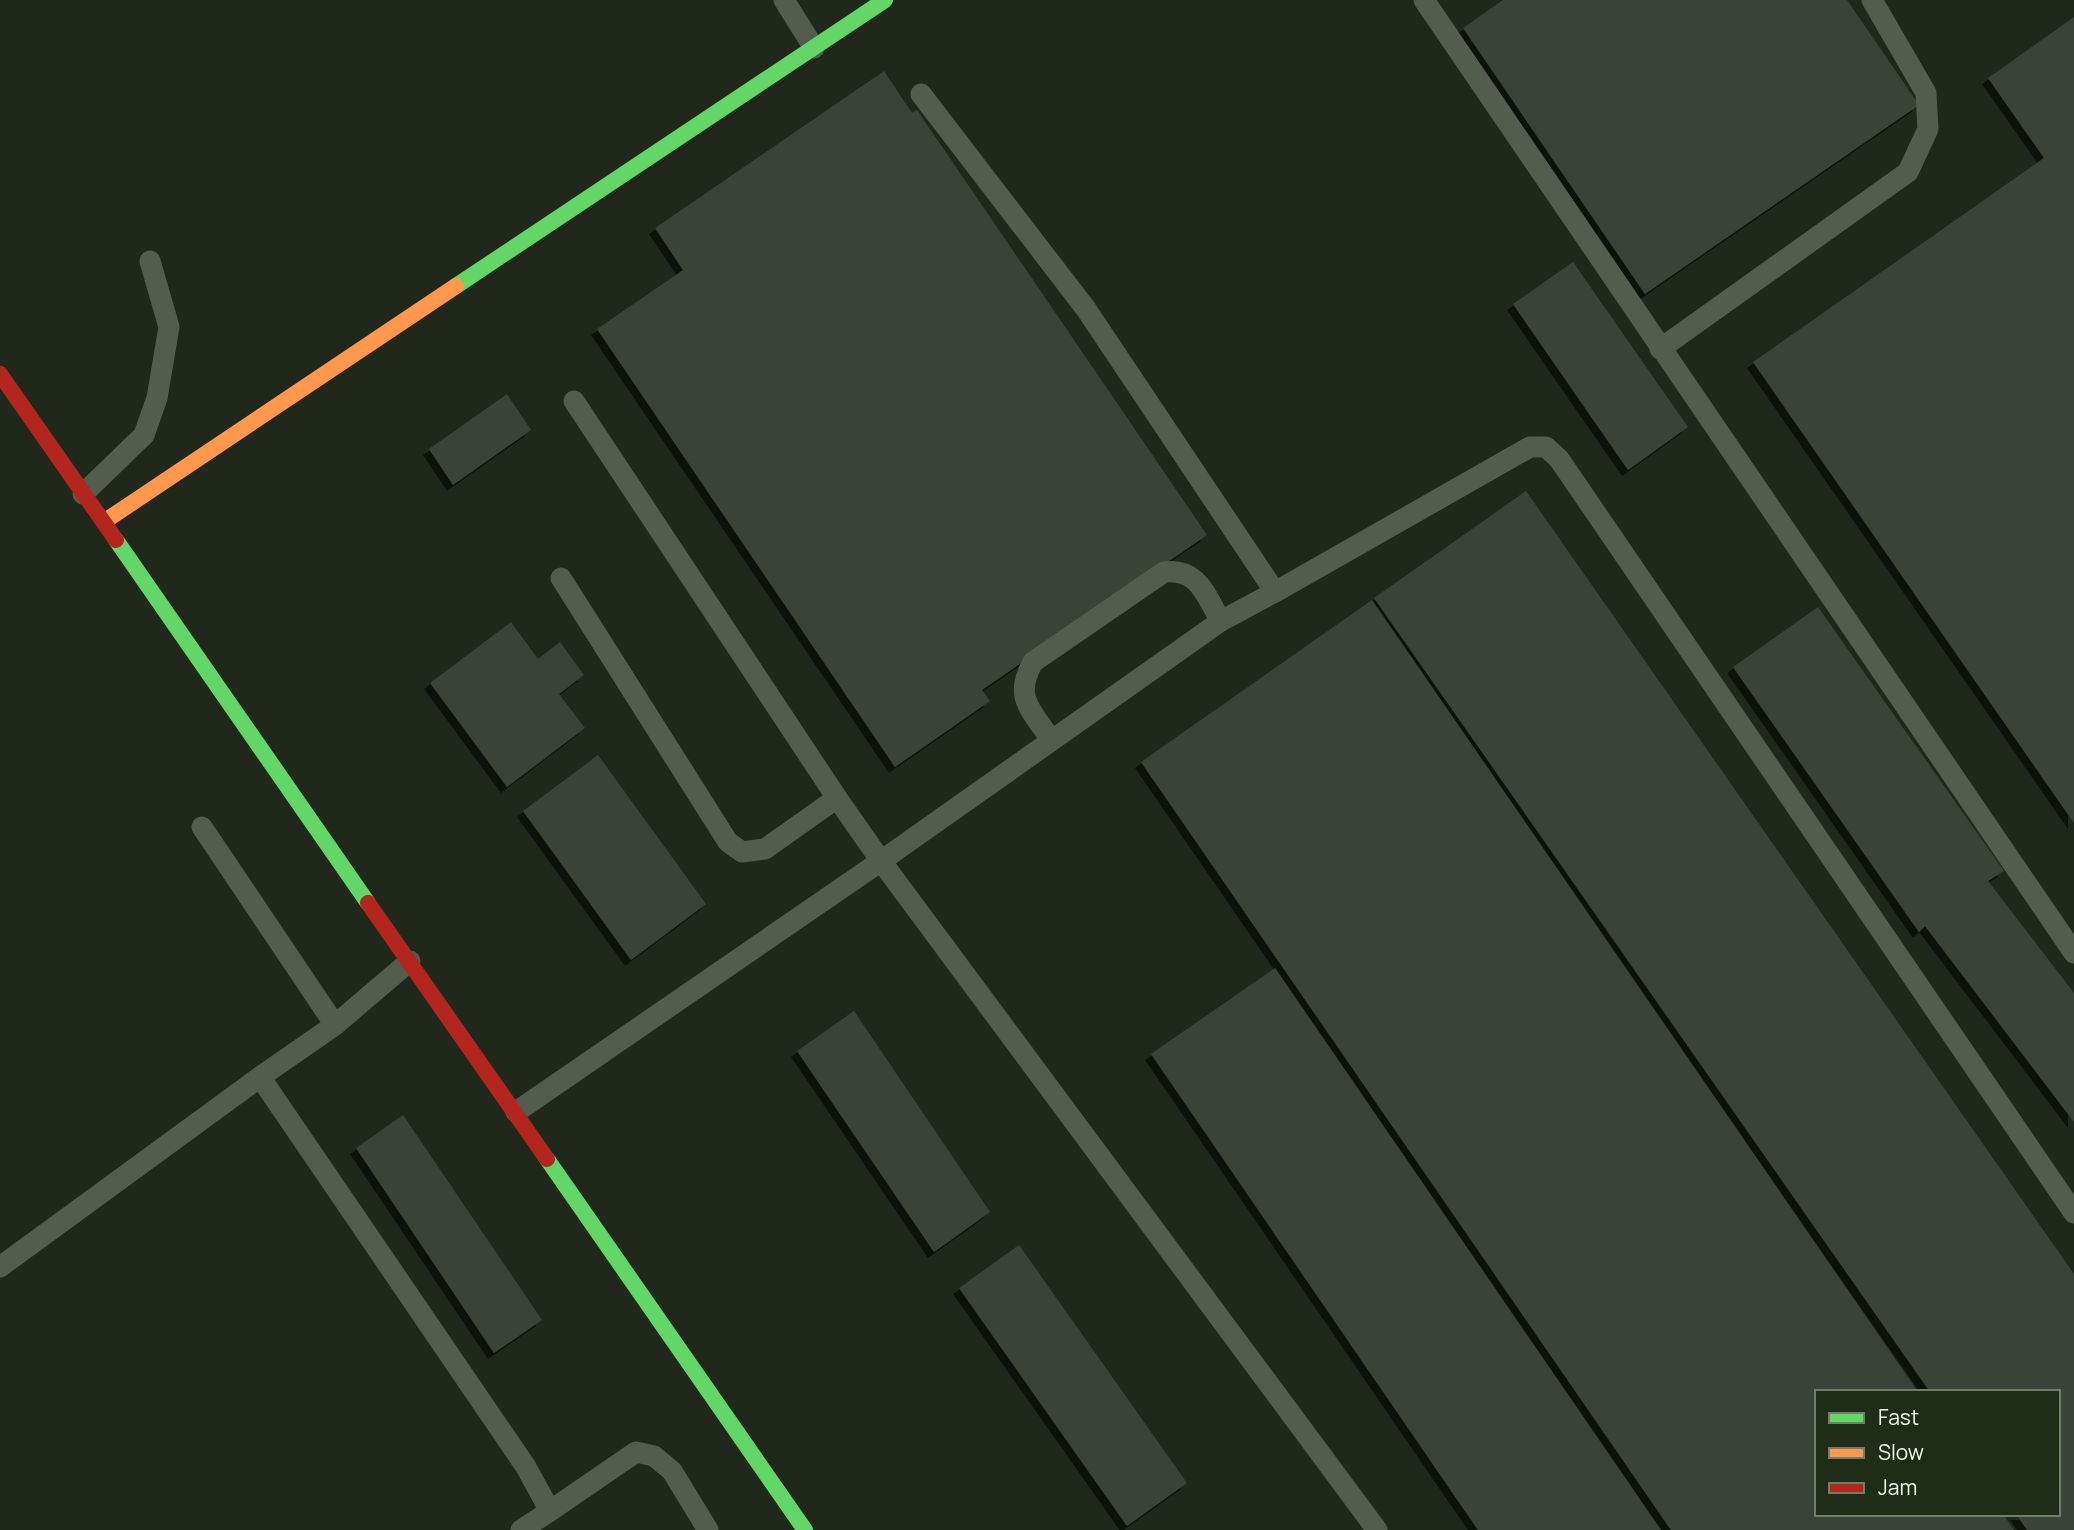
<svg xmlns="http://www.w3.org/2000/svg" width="2074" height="1530" font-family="Manrope,sans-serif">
  <defs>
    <filter id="shadow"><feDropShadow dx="-6" dy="6" stdDeviation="0" flood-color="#0009"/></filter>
  </defs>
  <rect width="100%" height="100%" fill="#20281c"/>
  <g fill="#3b4238" filter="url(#shadow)">
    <path d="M 1503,0 L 1847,0 L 1919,105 L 1645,294 L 1463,28 Z"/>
    <path d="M 2074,17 L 2074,823 L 1753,362 L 2044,158 L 1988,78 Z"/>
    <path d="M 884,71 L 912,113 L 917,110 L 1207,535 L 982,690 L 990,701 L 895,767 L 597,329 L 683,270 L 655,228 Z"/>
    <path d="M 1573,262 L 1688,427 L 1628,470 L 1513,304 Z"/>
    <path d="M 507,394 L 531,430 L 453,485 L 429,449 Z"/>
    <path d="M 1526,491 L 2074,1274 L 2074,1530 L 2027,1530 L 2016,1514 L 2058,1514 L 2058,1392 L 1930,1392 L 1374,598 Z"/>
    <path d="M 1372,600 L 1918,1392 L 1817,1392 L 1817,1514 L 2003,1514 L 2014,1530 L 1671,1530 L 1141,762 Z"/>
    <path d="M 1818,607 L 2004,871 L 1988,881 L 2074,993 L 2074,1122 L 1925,926 L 1919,932 L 1733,667 Z"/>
    <path d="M 511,622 L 538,659 L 560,642 L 584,675 L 559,694 L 585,728 L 507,787 L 430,683 Z"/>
    <path d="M 598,755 L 706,904 L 631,960 L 523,811 Z"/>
    <path d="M 1275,968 L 1661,1530 L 1478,1530 L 1151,1054 Z"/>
    <path d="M 854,1011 L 990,1212 L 934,1252 L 797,1051 Z"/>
    <path d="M 403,1115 L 542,1320 L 494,1353 L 356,1148 Z"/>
    <path d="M 1019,1245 L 1187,1483 L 1127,1526 L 959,1288 Z"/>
  </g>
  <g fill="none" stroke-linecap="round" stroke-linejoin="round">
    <g stroke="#525d4e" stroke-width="21">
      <path d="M 784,0 L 814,48"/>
      <path d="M 1424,0 L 2074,953"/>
      <path d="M 1660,349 L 1908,172 L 1928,129 L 1926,93 L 1872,0"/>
      <path d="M 574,401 L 837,798 L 881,861 L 1221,621 L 1275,592 L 1086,309 L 921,94"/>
      <path d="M 83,494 L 144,435 L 157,398 L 169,327 L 150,261"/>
      <path d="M 561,578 L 728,842 L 742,852 L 765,849 L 837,798"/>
      <path d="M 1275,592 L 1530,447 L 1546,447 L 1559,459 L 2074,1213"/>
      <path d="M 1051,740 C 1031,709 1013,698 1033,662 L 1164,572 C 1199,568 1205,595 1221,621"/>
      <path d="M 202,827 L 335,1025"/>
      <path d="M 260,1077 L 526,1467 L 550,1511 L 521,1530"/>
      <path d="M 516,1112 L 881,861 L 1377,1530"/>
      <path d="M 0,1267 L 260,1077 L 335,1025 L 410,961"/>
      <path d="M 550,1511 L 636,1452 L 654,1456 L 672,1471 L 708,1530"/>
    </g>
    <g stroke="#63d668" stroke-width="16">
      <path d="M 456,286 L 885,0"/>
      <path d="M 116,540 L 368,903"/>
      <path d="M 547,1159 L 805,1530"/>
    </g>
    <path stroke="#ff974d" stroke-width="16" d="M 105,521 L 456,286"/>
    <g stroke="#b3261e" stroke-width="16">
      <path d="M 0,374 L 116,540"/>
      <path d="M 368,903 L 547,1159"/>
    </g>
  </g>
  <rect x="1815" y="1390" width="245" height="126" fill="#1f2c18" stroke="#727d6c" stroke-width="2"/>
  <rect x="1829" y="1413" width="35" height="10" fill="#63d668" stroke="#727d6c" stroke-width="2"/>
  <text x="1878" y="1425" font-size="21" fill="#eef7ea">Fast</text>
  <rect x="1829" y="1448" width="35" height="10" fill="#ff974d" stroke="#727d6c" stroke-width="2"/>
  <text x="1878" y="1460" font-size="21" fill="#eef7ea">Slow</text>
  <rect x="1829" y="1483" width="35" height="10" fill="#b3261e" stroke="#727d6c" stroke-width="2"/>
  <text x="1878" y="1495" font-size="21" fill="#eef7ea">Jam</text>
</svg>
